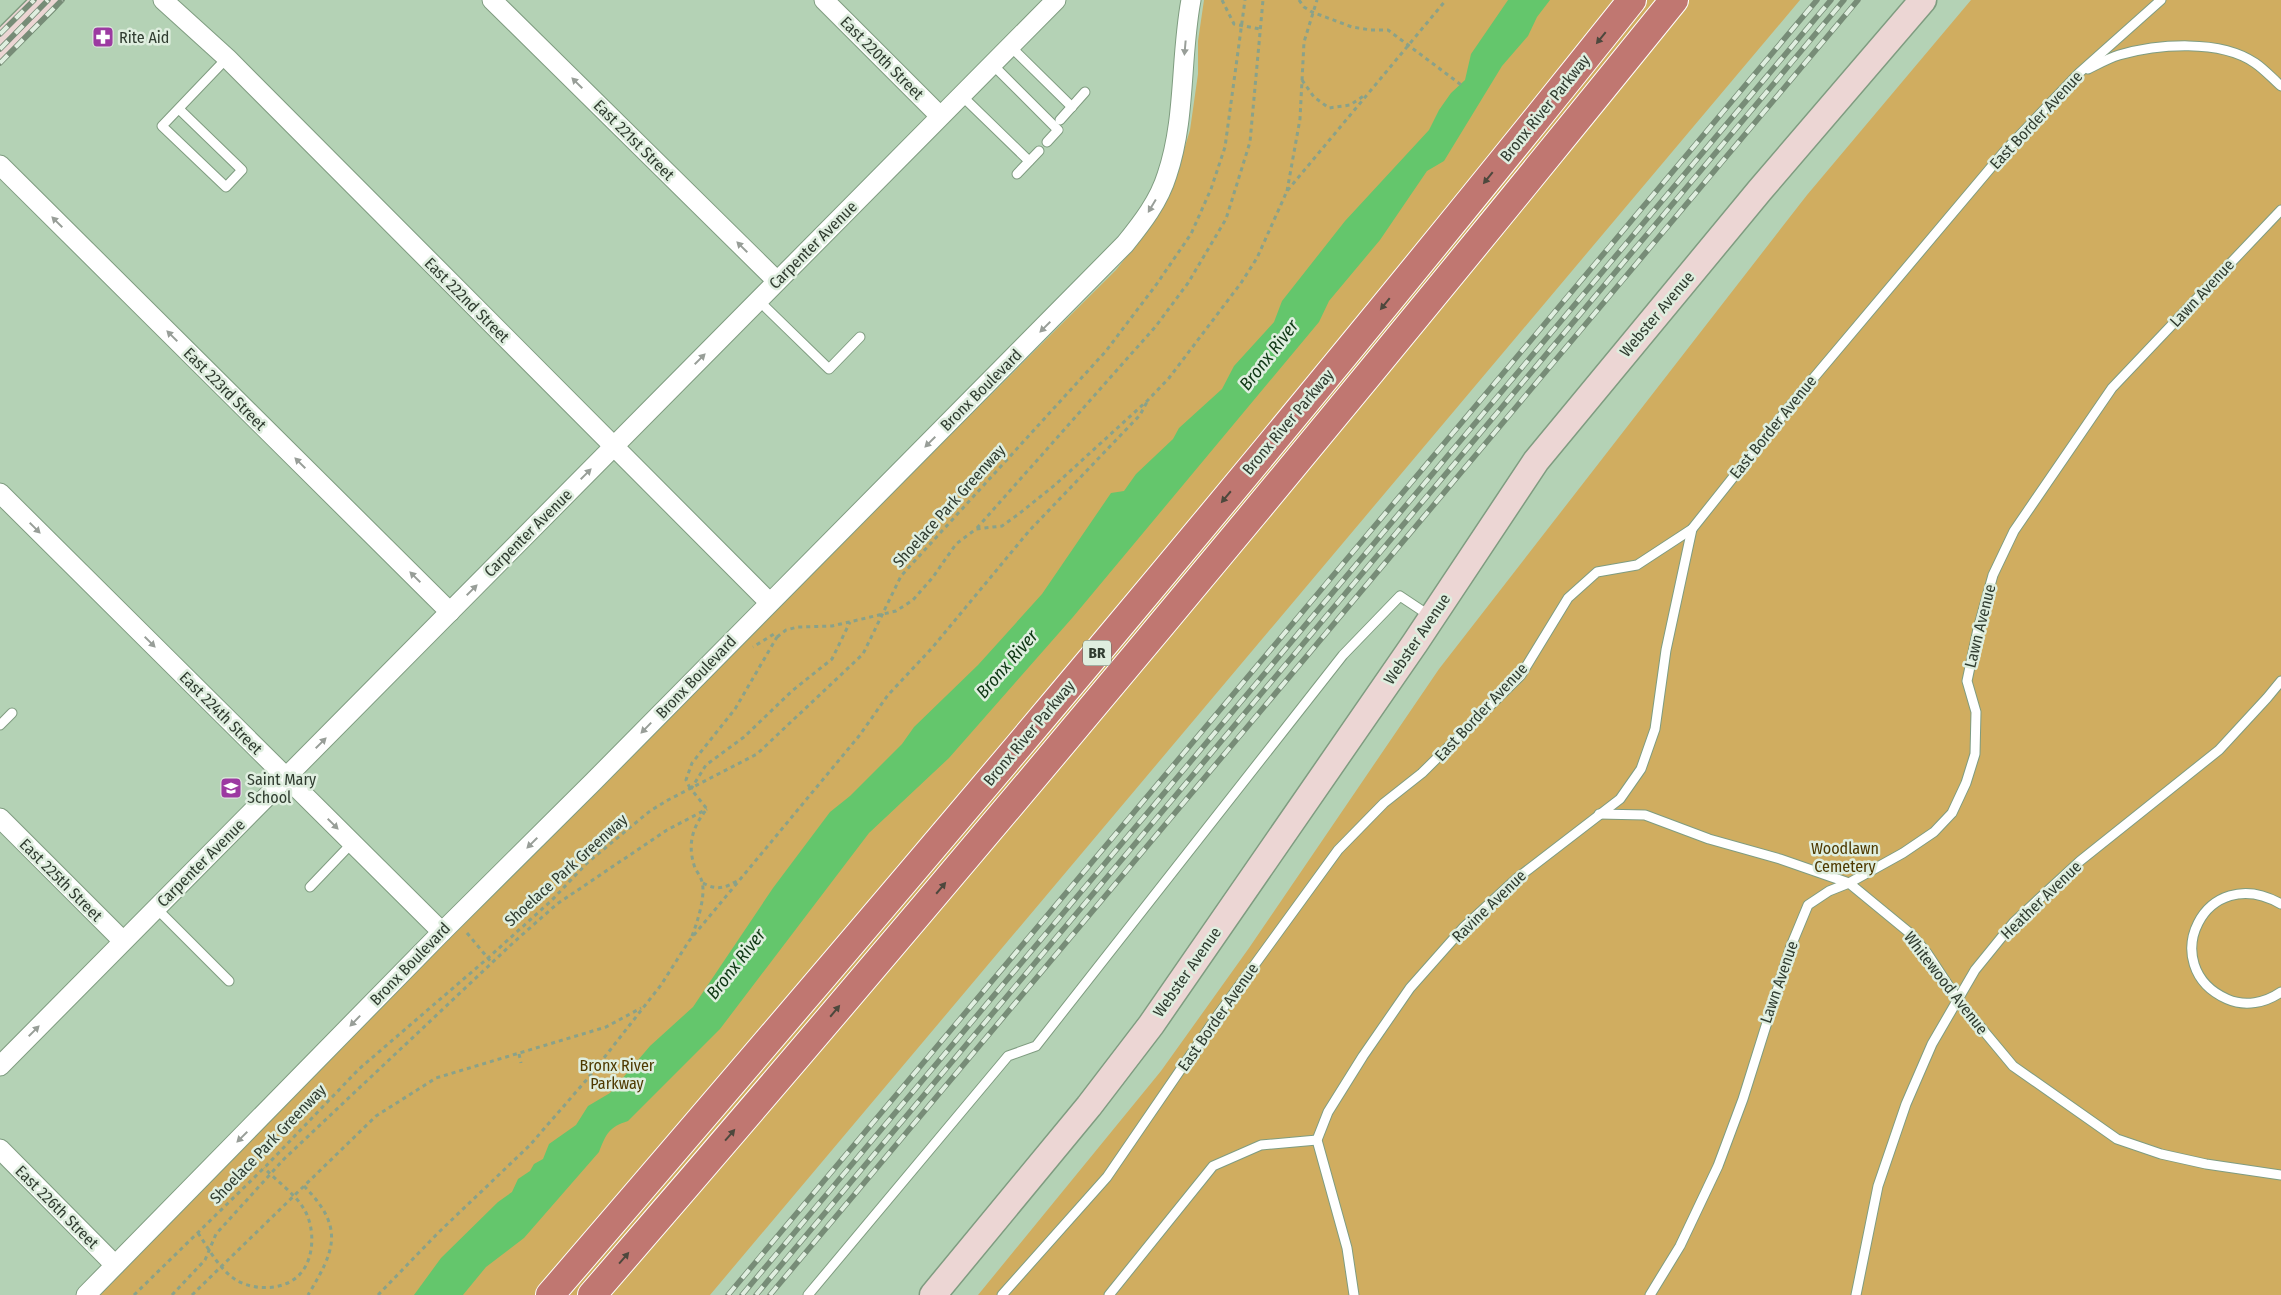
<svg xmlns="http://www.w3.org/2000/svg" width="2281" height="1295" font-family="'Fira Sans Condensed',sans-serif">
  <rect width="100%" height="100%" fill="#b4d2b5"/>
  <g fill="#d0ad60">
    <path d="M 1204,0 L 1800,0 L 710,1295 L 97,1295 L 450,938 L 585,799 L 1116,270 L 1131,251 L 1177,173 L 1190,130 L 1198,74 L 1198,41 Z"/>
    <path d="M 1971,0 L 2281,0 L 2281,1295 L 978,1295 L 1161,1071 L 1249,948 L 1439,669 L 1807,195 Z"/>
  </g>
  <path fill="#64c66c" d="M 1508,0 L 1550,0 L 1537,17 L 1528,36 L 1502,66 L 1444,161 L 1427,171 L 1380,240 L 1329,301 L 1319,322 L 1073,617 L 949,758 L 869,833 L 720,1029 L 628,1121 C 609,1127 606,1134 599,1152 L 524,1238 L 486,1267 L 463,1295 L 414,1295 L 441,1258 L 498,1202 L 512,1192 L 518,1179 L 530,1171 L 534,1164 L 543,1159 L 549,1144 L 576,1125 L 588,1106 L 610,1093 L 650,1046 L 693,1007 L 773,888 L 830,812 L 850,796 L 902,744 L 914,727 L 978,665 L 1042,594 L 1111,493 L 1124,491 L 1136,474 L 1173,439 L 1179,428 L 1222,389 L 1234,366 L 1274,322 L 1282,301 L 1345,221 L 1429,130 L 1439,110 L 1451,93 L 1465,80 L 1471,54 Z"/>
  <g fill="none" stroke-linecap="round" stroke-linejoin="round">
    <g stroke="#7f9c80" stroke-width="11">
      <g id="lane">
        <path d="M 1010,46 L 1072,107"/>
        <path d="M 992,64 L 1058,130 L 1047,142"/>
        <path d="M 2088,69 C 2098,64 2109,58 2119,55 C 2158,44 2220,39 2255,63 C 2264,69 2272,78 2281,86"/>
        <path d="M 961,95 L 1029,161"/>
        <path d="M 179,109 L 242,170 L 226,187 L 162,126 L 227,58"/>
        <path d="M 1060,120 L 1085,92"/>
        <path d="M 1017,174 L 1039,151"/>
        <path d="M 758,300 L 829,369 L 860,337"/>
        <path d="M 0,725 L 12,713"/>
        <path d="M 1599,814 L 1645,815 L 1709,839 L 1780,859 L 1849,883 L 1911,934 L 1927,953 L 1958,1000 L 2013,1066 L 2117,1139 L 2161,1154 L 2206,1164 L 2281,1175"/>
        <path d="M 310,887 L 352,843"/>
        <path d="M 2281,904 C 2204,860 2155,967 2227,999 C 2245,1007 2265,1003 2281,992"/>
        <path d="M 156,908 L 229,981"/>
        <path d="M 808,1295 L 1008,1056 L 1036,1046 L 1343,655 L 1400,596 L 1430,616"/>
        <path d="M 1002,1295 L 1107,1177 L 1218,1015 L 1338,850 L 1384,803 L 1422,773 L 1521,675 L 1568,598 L 1597,572 L 1637,565 L 1692,529 L 1790,406 L 2004,152 L 2079,73 L 2161,0"/>
        <path d="M 1109,1295 L 1213,1166 L 1261,1145 L 1317,1140"/>
        <path d="M 1354,1295 L 1347,1248 L 1317,1140 L 1328,1112 L 1363,1056 L 1410,988 L 1464,927 L 1516,879 L 1620,799 L 1641,769 L 1655,729 L 1666,650 L 1692,529"/>
        <path d="M 1650,1295 L 1680,1246 L 1718,1166 L 1743,1099 L 1791,946 L 1808,905 L 1829,891 L 1849,883 L 1903,853 L 1934,832 L 1952,813 L 1966,783 L 1975,754 L 1976,712 L 1967,681 L 1978,629 L 1993,575 L 2014,531 L 2112,388 L 2281,210"/>
        <path d="M 1856,1295 L 1878,1186 L 1906,1104 L 1932,1044 L 1975,970 L 2014,922 L 2080,861 L 2219,750 L 2267,698 L 2281,681"/>
      </g>
    </g>
    <g stroke="#7f9c80" stroke-width="21">
      <g id="street">
        <path d="M 163,0 L 227,58 L 769,602"/>
        <path d="M 492,0 L 777,281"/>
        <path d="M 824,0 L 940,116"/>
        <path d="M 0,165 L 450,612"/>
        <path d="M 0,493 L 442,932"/>
        <path d="M 0,818 L 123,941"/>
        <path d="M 0,1066 L 1056,0"/>
        <path d="M 0,1149 L 115,1265"/>
        <path d="M 86,1295 L 442,932 L 593,782 L 1125,244 C 1142,223 1159,201 1167,175 C 1186,119 1180,58 1191,0"/>
      </g>
    </g>
    <g stroke="#7f9c80" stroke-width="29">
      <g id="secondary">
        <path d="M 0,46 L 46,0"/>
        <path d="M 933,1295 L 1089,1106 L 1151,1025 L 1415,643 L 1536,461 L 1760,190 L 1923,0"/>
      </g>
    </g>
    <g stroke="#fff" stroke-width="30">
      <g id="highway">
        <path d="M 550,1295 C 917,869 1281,440 1632,0"/>
        <path d="M 592,1295 C 960,870 1320,438 1674,0"/>
      </g>
    </g>
    <g stroke="#89a28a" stroke-width="3" stroke-dasharray="4 4" stroke-linecap="butt">
      <path d="M 1222,0 L 1234,24 L 1260,29"/>
      <path d="M 1299,0 L 1304,7 L 1312,12 L 1352,27 L 1371,30 L 1388,30 L 1464,87"/>
      <path d="M 1302,80 L 1314,97 L 1329,108 L 1350,105 L 1365,95"/>
      <path d="M 1287,191 L 1300,119 L 1304,42 L 1317,0"/>
      <path d="M 977,528 L 1156,326 L 1188,283 L 1226,219 L 1250,142 L 1263,0"/>
      <path d="M 777,637 L 786,630 L 798,627 L 832,626 L 896,611 L 913,600 L 933,577 L 956,544 L 976,529 L 1002,526 L 1020,513 L 1056,484 L 1148,400 L 1169,378 L 1241,283 L 1257,258 L 1287,191 L 1446,0"/>
      <path d="M 690,788 L 686,780 L 692,763 L 735,709 L 777,637 L 774,634 L 753,647"/>
      <path d="M 703,883 C 718,891 724,888 739,880"/>
      <path d="M 467,933 L 492,963"/>
      <path d="M 692,936 C 697,923 706,896 702,882 C 701,877 697,872 695,868 C 687,845 692,827 707,809 L 691,789 L 706,765 L 744,737 L 792,691 L 832,659 L 850,622"/>
      <path d="M 519,1054 L 521,1063"/>
      <path d="M 304,1186 C 345,1228 335,1250 308,1295"/>
      <path d="M 198,1233 C 209,1249 219,1269 236,1280 C 254,1291 285,1291 300,1274 C 315,1258 315,1227 304,1209 C 295,1194 277,1181 264,1168"/>
      <path d="M 134,1295 L 266,1166 L 359,1069 L 488,958 L 552,900 L 587,863 L 650,811 L 668,800 L 757,754 L 863,654 L 901,576 L 1106,351 L 1156,285 L 1191,234 L 1211,189 L 1225,147 L 1245,0"/>
      <path d="M 172,1295 L 205,1260 L 216,1234 L 284,1159 L 514,942 L 557,904 L 667,830 L 707,809"/>
      <path d="M 192,1295 L 376,1116 L 436,1078 L 606,1027 L 641,1008"/>
      <path d="M 378,1295 L 439,1232 L 530,1145 L 589,1077 L 661,985 L 689,941 L 859,736 L 888,695 L 932,648 L 1029,531 L 1140,415 L 1148,400"/>
    </g>
    <use href="#lane" stroke="#fff" stroke-width="9"/>
    <use href="#street" stroke="#fff" stroke-width="19"/>
    <use href="#secondary" stroke="#ecd6d4" stroke-width="26"/>
    <use href="#highway" stroke="#c07771" stroke-width="28"/>
    <g stroke="#778c77" stroke-width="5.5">
      <g id="rail">
        <path d="M 0,34 L 34,0"/>
        <path d="M 0,49 L 48,0"/>
        <path d="M 0,63 L 62,0"/>
        <path d="M 728,1295 L 1817,0"/>
        <path d="M 742,1295 L 1831,0"/>
        <path d="M 756,1295 L 1844,0"/>
        <path d="M 770,1295 L 1858,0"/>
      </g>
    </g>
    <use href="#rail" stroke="#dfeedf" stroke-width="4" stroke-dasharray="11" stroke-linecap="butt"/>
  </g>
  <defs><path id="oneway-solid" d="M-6-.8H1V-3.2L6.5 0L1 3.2V.8H-6Z" transform="scale(1.25)"/></defs>
  <g fill="#4d483d">
    <use href="#oneway-solid" transform="translate(1601 38) rotate(129)"/>
    <use href="#oneway-solid" transform="translate(1488 178) rotate(129)"/>
    <use href="#oneway-solid" transform="translate(1385 304) rotate(129)"/>
    <use href="#oneway-solid" transform="translate(1226 497) rotate(130)"/>
    <use href="#oneway-solid" transform="translate(941 888) rotate(-50)"/>
    <use href="#oneway-solid" transform="translate(835 1011) rotate(-50)"/>
    <use href="#oneway-solid" transform="translate(730 1135) rotate(-49)"/>
    <use href="#oneway-solid" transform="translate(624 1258) rotate(-49)"/>
  </g>
  <g fill="#989e98">
    <use href="#oneway-solid" transform="translate(1185 48) rotate(95)"/>
    <use href="#oneway-solid" transform="translate(577 83) rotate(-135)"/>
    <use href="#oneway-solid" transform="translate(1152 206) rotate(121)"/>
    <use href="#oneway-solid" transform="translate(57 222) rotate(-135)"/>
    <use href="#oneway-solid" transform="translate(742 247) rotate(-135)"/>
    <use href="#oneway-solid" transform="translate(1045 327) rotate(135)"/>
    <use href="#oneway-solid" transform="translate(172 336) rotate(-135)"/>
    <use href="#oneway-solid" transform="translate(700 359) rotate(-45)"/>
    <use href="#oneway-solid" transform="translate(930 442) rotate(135)"/>
    <use href="#oneway-solid" transform="translate(300 463) rotate(-135)"/>
    <use href="#oneway-solid" transform="translate(586 474) rotate(-45)"/>
    <use href="#oneway-solid" transform="translate(35 528) rotate(45)"/>
    <use href="#oneway-solid" transform="translate(415 577) rotate(-135)"/>
    <use href="#oneway-solid" transform="translate(472 590) rotate(-45)"/>
    <use href="#oneway-solid" transform="translate(150 642) rotate(45)"/>
    <use href="#oneway-solid" transform="translate(646 728) rotate(134)"/>
    <use href="#oneway-solid" transform="translate(321 743) rotate(-45)"/>
    <use href="#oneway-solid" transform="translate(333 824) rotate(45)"/>
    <use href="#oneway-solid" transform="translate(532 843) rotate(135)"/>
    <use href="#oneway-solid" transform="translate(355 1021) rotate(134)"/>
    <use href="#oneway-solid" transform="translate(34 1031) rotate(-45)"/>
    <use href="#oneway-solid" transform="translate(242 1137) rotate(135)"/>
  </g>
  <defs>
    <g id="pharmacy-square" transform="scale(1.125)"><rect x="-9" y="-9" width="18" height="18" rx="4" fill="#9c3aa1" stroke="#dfeedf"/><path d="M-2-6h4v4h4v4h-4v4h-4v-4h-4v-4h4Z" fill="#fff"/></g>
    <g id="school-square" transform="scale(1.125)"><rect x="-9" y="-9" width="18" height="18" rx="4" fill="#9c3aa1" stroke="#dfeedf"/><path d="M0-5L7-2L0 1L-7-2ZM-4 1L0 2.5L4 1V4Q0 6-4 4Z" fill="#fff"/></g>
  </defs>
  <g fill-rule="evenodd">
    <use href="#pharmacy-square" x="103" y="37"/>
    <use href="#school-square" x="231" y="788"/>
  </g>
  <g text-anchor="middle" dominant-baseline="central" stroke-width="5" stroke-linejoin="round" paint-order="stroke">
    <rect fill="#dfeedf" stroke="#647164" stroke-width="1" x="1083" y="640.5" width="28" height="25" rx="4"/>
    <g font-size="15" font-weight="bold" fill="#303c30">
      <text x="1097" y="653">BR</text>
    </g>
    <g font-size="16" fill="#303c30" stroke="#dfeedf" text-anchor="start">
      <text x="119" y="37">Rite Aid</text>
      <text x="247" y="779">Saint Mary<tspan x="247" dy="18">School</tspan></text>
    </g>
    <g font-size="16" fill="#303c30" stroke="#dfeedf">
      <text transform="translate(882 58) rotate(45)">East 220th Street</text>
      <text transform="translate(1545 108) rotate(-51)">Bronx River Parkway</text>
      <text transform="translate(2036 120) rotate(-47)">East Border Avenue</text>
      <text transform="translate(634 140) rotate(45)">East 221st Street</text>
      <text transform="translate(813 245) rotate(-45)">Carpenter Avenue</text>
      <text transform="translate(2202 293) rotate(-47)">Lawn Avenue</text>
      <text transform="translate(467 300) rotate(45)">East 222nd Street</text>
      <text transform="translate(1657 314) rotate(-50)">Webster Avenue</text>
      <text transform="translate(225 389) rotate(45)">East 223rd Street</text>
      <text transform="translate(981 390) rotate(-45)">Bronx Boulevard</text>
      <text transform="translate(1288 422) rotate(-50)">Bronx River Parkway</text>
      <text transform="translate(1773 427) rotate(-51)">East Border Avenue</text>
      <text transform="translate(949 506) rotate(-48)">Shoelace Park Greenway</text>
      <text transform="translate(528 533) rotate(-45)">Carpenter Avenue</text>
      <text transform="translate(1980 626) rotate(-76)">Lawn Avenue</text>
      <text transform="translate(1417 639) rotate(-56)">Webster Avenue</text>
      <text transform="translate(696 677) rotate(-46)">Bronx Boulevard</text>
      <text transform="translate(1481 712) rotate(-47)">East Border Avenue</text>
      <text transform="translate(221 713) rotate(45)">East 224th Street</text>
      <text transform="translate(1029 733) rotate(-50)">Bronx River Parkway</text>
      <text transform="translate(201 863) rotate(-45)">Carpenter Avenue</text>
      <text transform="translate(566 870) rotate(-42)">Shoelace Park Greenway</text>
      <text transform="translate(61 880) rotate(45)">East 225th Street</text>
      <text transform="translate(2041 900) rotate(-44)">Heather Avenue</text>
      <text transform="translate(1489 906) rotate(-44)">Ravine Avenue</text>
      <text transform="translate(410 964) rotate(-46)">Bronx Boulevard</text>
      <text transform="translate(1187 972) rotate(-55)">Webster Avenue</text>
      <text transform="translate(1779 982) rotate(-71)">Lawn Avenue</text>
      <text transform="translate(1946 983) rotate(52)">Whitewood Avenue</text>
      <text transform="translate(1218 1017) rotate(-55)">East Border Avenue</text>
      <text transform="translate(268 1144) rotate(-46)">Shoelace Park Greenway</text>
      <text transform="translate(57 1207) rotate(45)">East 226th Street</text>
    </g>
    <g font-size="16" fill="#4e3900" stroke="#dfeedf">
      <text x="1845" y="848">Woodlawn<tspan x="1845" dy="18">Cemetery</tspan></text>
      <text x="617" y="1065">Bronx River<tspan x="617" dy="18">Parkway</tspan></text>
    </g>
    <g font-size="18" font-style="italic" fill="#0e3613" stroke="#dfeedf">
      <text transform="translate(1269 355) rotate(-52)">Bronx River</text>
      <text transform="translate(1007 664) rotate(-49)">Bronx River</text>
      <text transform="translate(736 964) rotate(-52)">Bronx River</text>
    </g>
  </g>
</svg>
